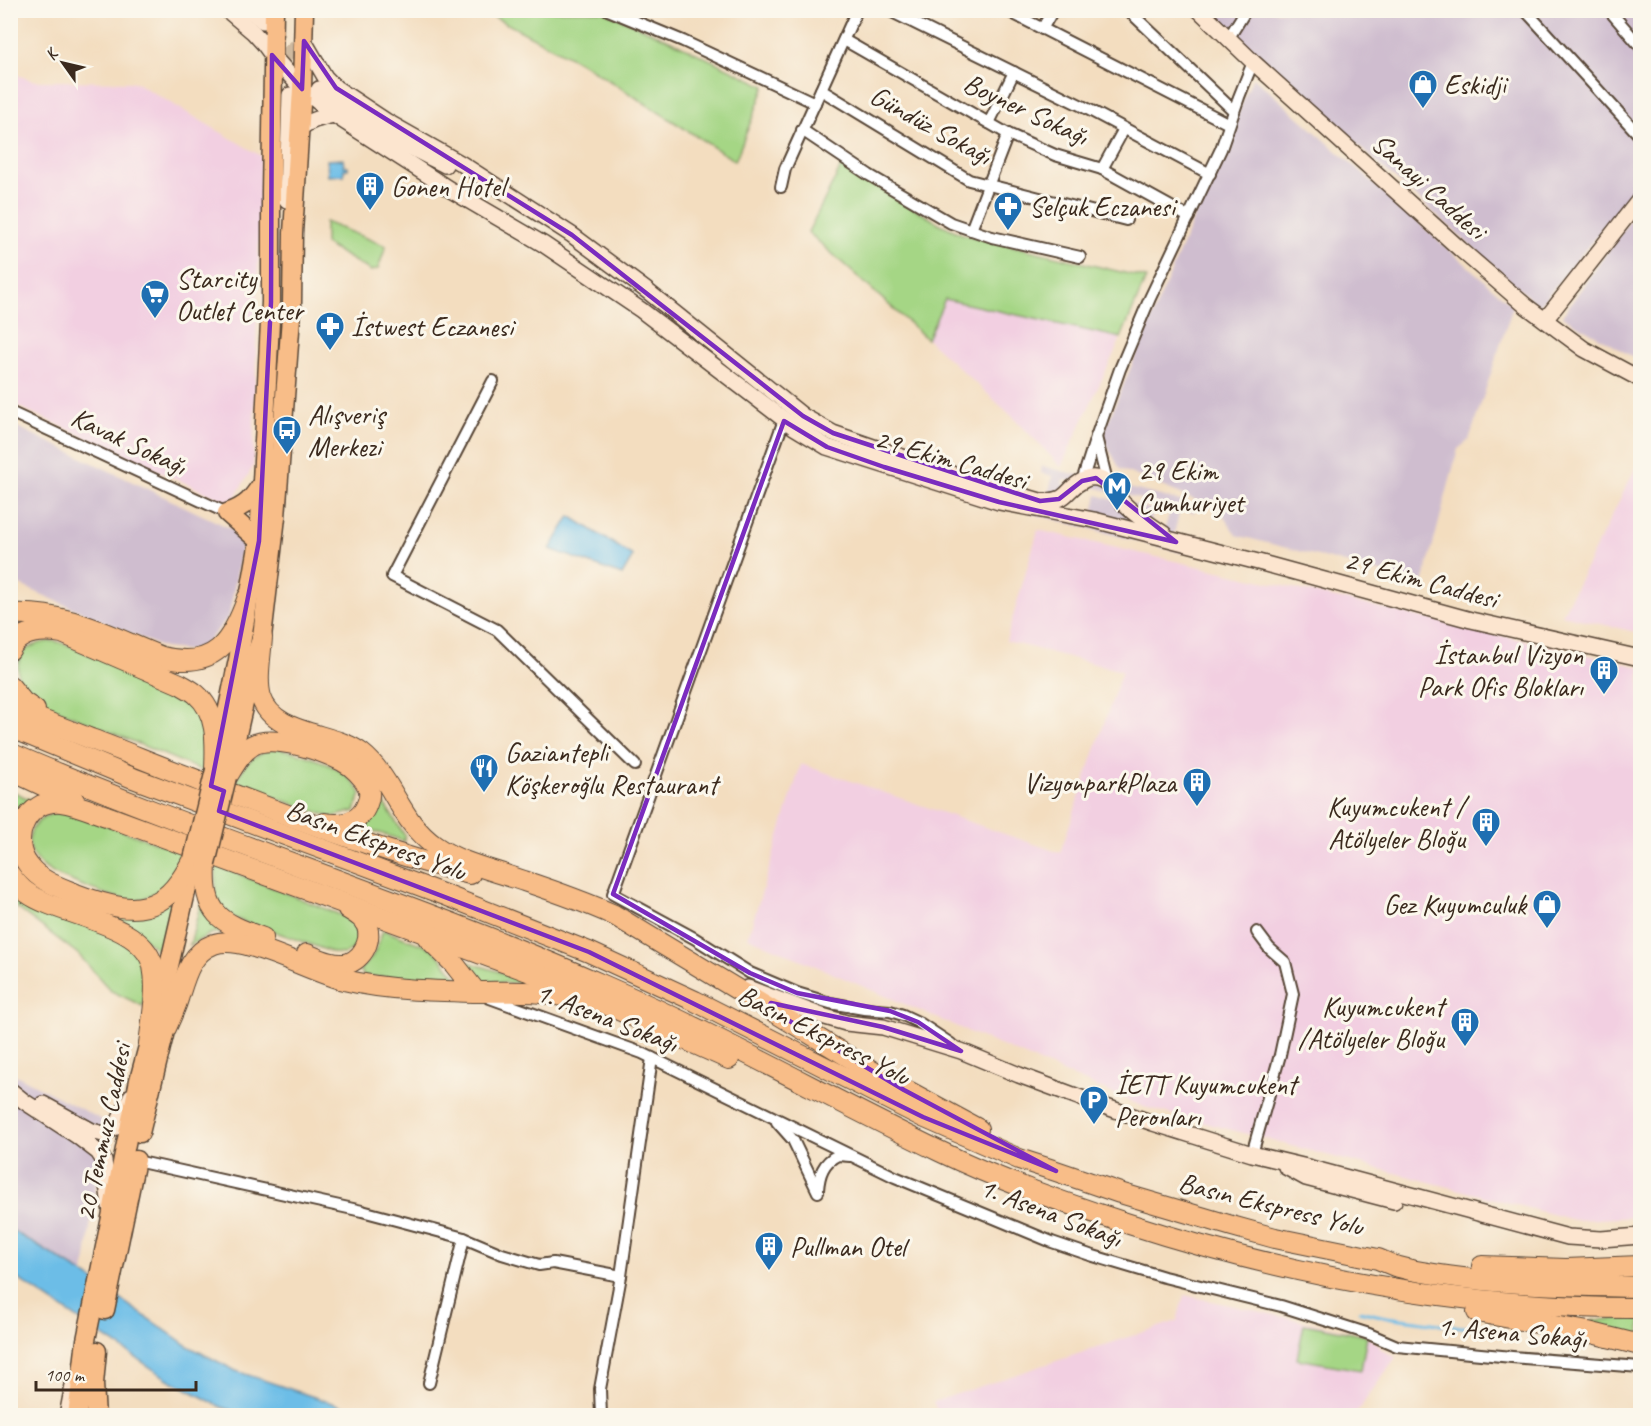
<svg xmlns="http://www.w3.org/2000/svg" width="1651" height="1426" font-family="Caveat,sans-serif">
  <rect width="100%" height="100%" fill="#fbf7ec"/>
  <filter id="ink" filterUnits="userSpaceOnUse"><feTurbulence type="fractalNoise" baseFrequency=".0167" numOctaves="2"/><feDisplacementMap in="SourceGraphic" scale="12" xChannelSelector="R" yChannelSelector="G"/><feConvolveMatrix kernelMatrix="1 2 1 2 8 2 1 2 1" color-interpolation-filters="sRGB"/></filter>
  <filter id="wash" filterUnits="userSpaceOnUse"><feTurbulence type="fractalNoise" baseFrequency=".008" numOctaves="4" result="noise"/><feDisplacementMap in="SourceGraphic" scale="24" xChannelSelector="R" yChannelSelector="G"/><feGaussianBlur stdDeviation="1.35" result="paint"/><feColorMatrix in="noise" values="0 0 0 0 0 0 0 0 0 0 0 0 0 0 0 0 0 1.4 0 .05"/><feComposite in="paint" operator="in"/></filter>
  <g filter="url(#wash)">
    <rect width="100%" height="100%" fill="#f3ddbf"/>
    <g fill="#f2cfe1">
      <path d="M 11,73 L 35,81 L 135,82 L 261,156 L 253,467 L 231,504 L 11,403 Z"/>
      <path d="M 945,299 L 1121,338 L 1061,467 L 1013,417 L 927,339 Z"/>
      <path d="M 1640,459 L 1640,633 L 1562,615 Z"/>
      <path d="M 1038,530 L 1640,667 L 1640,1217 L 1574,1220 L 1144,1107 L 748,937 L 801,764 L 1060,853 L 1122,671 L 1006,641 Z"/>
      <path d="M 1184,1295 L 1366,1335 L 1378,1344 L 1382,1350 L 1396,1357 L 1355,1415 L 940,1416 L 933,1402 L 1177,1321 Z"/>
    </g>
    <g fill="#cfbdcf" fill-rule="evenodd">
      <path d="M 1212,11 L 1640,11 L 1640,183 L 1539,306 L 1381,166 L 1248,45 Z"/>
      <path d="M 1253,77 L 1513,306 L 1469,440 L 1458,449 L 1423,583 L 1236,535 L 1220,510 L 1120,469 L 1102,436 Z"/>
      <path d="M 1640,206 L 1640,361 L 1562,316 Z"/>
      <path d="M 11,424 L 244,535 L 229,616 L 209,640 L 196,651 L 164,648 L 11,581 Z"/>
      <path d="M 1042,466 L 1196,505 L 1194,513 L 1180,510 L 1172,542 L 1185,545 L 1183,553 L 1030,513 L 1044,508 L 1053,476 L 1041,473 ZM 1063,479 L 1116,493 L 1114,500 L 1097,495 L 1093,513 L 1054,511 L 1066,485 L 1062,484 ZM 1126,495 L 1171,507 L 1162,539 L 1149,527 L 1154,510 L 1124,502 Z"/>
      <path d="M 10,1072 L 104,1121 L 84,1274 L 11,1229 Z"/>
    </g>
    <g fill="#a5d685" stroke="#708052" stroke-width="1.5">
      <path d="M 483,11 L 603,11 L 667,39 L 765,86 L 735,161 L 585,65 Z"/>
      <path d="M 842,165 L 938,223 L 962,234 L 1146,278 L 1121,338 L 945,299 L 927,339 L 808,232 Z"/>
      <path d="M 325,222 L 386,246 L 378,269 L 371,271 L 325,244 Z"/>
      <path d="M 55,641 L 71,646 L 171,690 L 191,702 L 202,716 L 210,738 L 205,772 L 49,706 C 40,701 24,693 19,683 C 18,680 19,677 18,674 C 16,650 33,642 55,641 Z"/>
      <path d="M 274,748 C 302,752 349,767 361,794 L 355,811 L 331,817 L 236,784 C 243,763 253,755 274,748 Z"/>
      <path d="M 10,790 L 33,801 L 15,822 L 11,821 Z"/>
      <path d="M 380,797 L 405,836 L 404,841 L 364,828 C 373,819 379,810 380,797 Z"/>
      <path d="M 62,812 L 72,813 L 185,853 C 178,874 172,885 152,894 C 148,896 143,899 139,900 C 126,903 94,890 81,885 C 65,878 48,874 37,860 C 18,838 36,814 62,812 Z"/>
      <path d="M 216,865 L 348,918 C 359,926 359,934 358,946 L 344,954 L 334,953 L 273,931 L 263,929 L 234,918 L 215,901 Z"/>
      <path d="M 10,882 L 136,948 L 146,977 L 143,1006 L 111,991 L 78,954 L 11,903 Z"/>
      <path d="M 178,893 L 160,952 L 124,922 L 97,914 Z"/>
      <path d="M 201,902 L 232,932 L 212,933 L 190,945 Z"/>
      <path d="M 383,930 L 433,949 L 461,982 L 364,976 L 359,970 C 373,961 378,946 383,930 Z"/>
      <path d="M 458,959 L 529,981 L 528,983 L 478,982 Z"/>
      <path d="M 1640,1318 L 1640,1336 L 1592,1324 L 1593,1320 Z"/>
      <path d="M 1304,1324 L 1367,1336 L 1361,1370 L 1297,1359 Z"/>
    </g>
    <g fill="#6cbde7" stroke="#547482" stroke-width="1.5">
      <path d="M 343,159 L 344,166 L 348,166 L 348,169 L 344,169 L 344,175 L 328,176 L 327,160 Z"/>
      <path d="M 570,516 L 633,556 L 622,575 L 550,549 Z"/>
      <path d="M 10,1229 L 84,1274 L 188,1346 L 236,1371 L 368,1415 L 246,1415 L 221,1407 L 168,1379 L 11,1274 Z"/>
    </g>
    <g fill="none" stroke-linecap="round" stroke-linejoin="round">
      <path stroke="#6cbde7" stroke-width="3" d="M 1359,1311 L 1386,1317 L 1500,1332"/>
    </g>
  </g>
  <g filter="url(#ink)">
    <g fill="none" stroke-linecap="round" stroke-linejoin="round">
      <path stroke="#ceb99f" stroke-width="15" stroke-dasharray="15 8" stroke-linecap="butt" d="M 270,29 L 295,56 L 319,89"/>
      <g stroke="#574536" stroke-width="14">
        <g id="street">
          <path d="M 608,10 L 683,41 L 815,103"/>
          <path d="M 888,10 L 1082,106 L 1210,174"/>
          <path d="M 1006,10 L 1229,124"/>
          <path d="M 1128,10 L 1234,111"/>
          <path d="M 1525,10 L 1640,136"/>
          <path d="M 1609,10 L 1640,46"/>
          <path d="M 1042,29 L 1053,10"/>
          <path d="M 1228,39 L 1246,10"/>
          <path d="M 844,40 L 1008,134 L 1055,155 L 1102,169 L 1189,217"/>
          <path d="M 821,90 L 969,180 L 1126,220"/>
          <path d="M 989,123 L 1014,72"/>
          <path d="M 802,130 L 869,175 L 951,223 L 992,237 L 1080,257"/>
          <path d="M 1102,169 L 1124,129"/>
          <path d="M 781,187 L 785,169 L 857,10"/>
          <path d="M 971,230 L 1008,134"/>
          <path d="M 493,381 L 392,576 L 497,630 L 635,765"/>
          <path d="M 10,412 L 227,513"/>
          <path d="M 784,420 L 613,894 L 694,938 L 750,973 L 797,993 L 830,1003 L 864,1009 L 890,1011 L 903,1015 L 918,1022 L 951,1044"/>
          <path d="M 1096,437 L 1120,369 L 1150,298 L 1221,149 L 1239,97 L 1253,62"/>
          <path d="M 1082,481 L 1096,437 L 1108,485"/>
          <path d="M 487,997 L 642,1053 L 895,1177 L 1052,1242 L 1090,1255 L 1164,1277 L 1281,1306 L 1369,1334 L 1397,1346 L 1512,1357 L 1640,1367"/>
          <path d="M 777,1122 L 793,1140 L 818,1192"/>
          <path d="M 1252,1154 L 1280,1055 L 1293,994 L 1285,962 L 1269,948 L 1257,932"/>
          <path d="M 136,1161 L 362,1211 L 464,1238 L 502,1254 L 539,1265 L 553,1263 L 621,1276 L 600,1389 L 601,1416"/>
          <path d="M 818,1190 C 819,1175 823,1162 838,1155 L 850,1156"/>
          <path d="M 621,1276 L 652,1058"/>
          <path d="M 429,1383 L 464,1238"/>
        </g>
      </g>
      <g stroke="#574536" stroke-width="18">
        <g id="secondary">
          <path d="M 227,10 L 253,32 L 264,44 L 272,55 L 302,89 L 334,115 L 449,189 L 543,244 L 641,310 L 794,427 L 827,447 L 999,502 L 1094,520 L 1262,563 L 1471,620 L 1640,658"/>
          <path d="M 249,10 L 263,21"/>
          <path d="M 1199,10 L 1253,62 L 1460,249 L 1526,306 L 1584,349 L 1640,379"/>
          <path d="M 304,41 L 325,77 L 336,88 L 386,121 L 462,164 L 572,235 L 646,290 L 803,416 L 833,433 L 972,481 L 1040,501 C 1071,502 1063,490 1084,480 C 1090,477 1096,477 1102,480 C 1111,484 1116,496 1124,504 C 1136,516 1150,525 1164,534"/>
          <path d="M 319,89 C 353,120 404,144 445,165"/>
          <path d="M 299,129 C 310,120 320,118 334,115"/>
          <path d="M 287,200 L 290,95"/>
          <path d="M 1545,320 L 1640,199"/>
          <path d="M 748,988 L 822,1016 L 846,1023 L 883,1027 L 961,1051 L 1019,1075 L 1092,1102 L 1153,1123 L 1252,1154 L 1307,1167 L 1568,1237 L 1601,1239 L 1640,1236"/>
          <path d="M 10,1090 L 25,1102 L 77,1136 L 98,1152 L 104,1161 L 110,1207"/>
          <path d="M 43,1104 L 92,1131 L 103,1134 L 116,1127 L 131,1096"/>
          <path d="M 1286,1167 L 1306,1178 L 1394,1201"/>
          <path d="M 67,1416 L 74,1380"/>
        </g>
      </g>
      <g stroke="#574536" stroke-width="21">
        <g id="primary">
          <path d="M 259,541 L 227,513 C 247,506 252,499 263,482"/>
          <path d="M 219,751 L 238,660 L 259,541 L 271,302 L 271,192 L 274,10"/>
          <path d="M 228,774 L 254,659 L 262,637 L 276,517 L 292,304 L 293,233 L 302,89 L 304,10"/>
          <path d="M 140,1133 L 167,1023"/>
          <path d="M 105,1310 L 136,1160"/>
          <path d="M 77,1416 L 86,1340 L 139,1080 L 166,979 L 192,866"/>
          <path d="M 96,1416 L 94,1384 L 97,1351"/>
        </g>
      </g>
      <g stroke="#574536" stroke-width="22">
        <g id="highway">
          <path d="M 10,614 C 66,610 113,638 162,657 C 215,670 232,642 248,597"/>
          <path d="M 262,637 C 261,656 256,679 261,697 C 273,736 334,732 361,753 C 393,778 399,821 435,846 C 461,864 494,870 524,881 C 554,891 585,902 614,915 L 882,1077 L 978,1129"/>
          <path d="M 10,650 C 19,630 43,630 62,633 L 180,684 C 185,687 191,690 196,694 C 218,713 216,743 215,770"/>
          <path d="M 10,686 L 23,702 L 35,710"/>
          <path d="M 10,707 C 37,719 64,728 91,739 C 124,751 156,765 189,777 C 281,813 374,850 470,874"/>
          <path d="M 10,727 L 133,778 L 445,895 L 589,952 L 695,1001 L 923,1117 L 1019,1159 L 1056,1171 L 1120,1193 L 1232,1226 L 1275,1238 L 1378,1259 L 1395,1266 L 1411,1270 C 1485,1284 1565,1286 1640,1287"/>
          <path d="M 10,753 C 205,837 409,900 603,985 C 718,1035 827,1097 939,1151 C 999,1180 1063,1203 1126,1223 C 1293,1277 1465,1309 1640,1308"/>
          <path d="M 10,770 L 74,800"/>
          <path d="M 227,777 C 234,766 241,752 253,745 C 273,734 323,751 342,761 C 352,766 363,776 368,787 C 370,792 369,799 367,804 C 360,823 343,826 325,823"/>
          <path d="M 193,859 C 189,866 185,875 179,882 C 152,921 113,908 76,894 C 59,887 40,881 29,866 C 8,840 26,799 61,802 C 77,804 94,812 109,817 L 547,978 L 729,1059"/>
          <path d="M 206,864 C 203,914 219,922 263,938"/>
          <path d="M 10,875 C 15,881 19,887 26,892 C 60,917 142,921 153,966 C 158,990 152,1019 149,1044"/>
          <path d="M 428,938 L 454,964 L 476,992"/>
          <path d="M 307,954 C 319,959 335,967 349,963 C 365,957 375,934 363,920 C 359,915 353,912 348,909"/>
          <path d="M 166,1028 C 170,1019 175,1009 178,999 C 185,977 190,953 214,944 C 243,933 310,972 344,980 C 386,990 432,991 475,992 C 508,992 541,989 574,999"/>
          <path d="M 1482,1266 L 1566,1269 L 1640,1266"/>
          <path d="M 1477,1312 L 1588,1332 L 1640,1345"/>
        </g>
      </g>
      <use href="#street" stroke="#fff" stroke-width="10"/>
      <use href="#secondary" stroke="#fce5cf" stroke-width="15"/>
      <use href="#primary" stroke="#f8bd88" stroke-width="18"/>
      <use href="#highway" stroke="#f8bd88" stroke-width="20"/>
      <g stroke="#574536" stroke-width="21" stroke-linecap="butt">
        <g id="primary-bridge">
          <path d="M 193,859 L 215,770"/>
          <path d="M 206,864 L 227,777"/>
        </g>
      </g>
      <use href="#primary-bridge" stroke="#f8bd88" stroke-width="18"/>
    </g>
  </g>
  <path fill="none" stroke="#7b2cbf" stroke-width="4.5" stroke-linejoin="round" d="M 304,41 L 336,88 L 572,235 L 803,416 L 833,433 L 1040,501 L 1059,499 L 1082,481 L 1096,478 L 1176,542 L 999,502 L 884,467 L 827,447 L 784,421 L 613,894 L 750,973 L 797,993 L 890,1011 L 918,1022 L 961,1051 L 883,1027 L 771,1003 L 768,1008 L 904,1090 L 1056,1171 L 923,1117 L 589,952 L 219,811 L 224,791 L 211,786 L 259,541 L 271,302 L 272,55 L 302,89 Z"/>
  <defs>
    <g id="shop-pin" transform="scale(1.5)"><path d="M0 17L-7.5 6A9.5 9.5 0 1 1 7.5 6Z" fill="#1f6fb2" stroke="#fbf7ec"/><path d="M-5-2.5h2.3a2.7 3.5 0 0 1 5.4 0H5L5.5 6h-11ZM-1.5-2.5h3a1.5 2.3 0 0 0-3 0Z" fill="#fff"/></g>
    <g id="building-pin" transform="scale(1.5)"><path d="M0 17L-7.5 6A9.5 9.5 0 1 1 7.5 6Z" fill="#1f6fb2" stroke="#fbf7ec"/><path d="M-4-6H4V6H1V3H-1V6H-4ZM-2.5-4.3h1.7v1.8h-1.7ZM.8-4.3h1.7v1.8H.8ZM-2.5-1h1.7V.8h-1.7ZM.8-1h1.7V.8H.8Z" fill="#fff"/></g>
    <g id="pharmacy-pin" transform="scale(1.5)"><path d="M0 17L-7.5 6A9.5 9.5 0 1 1 7.5 6Z" fill="#1f6fb2" stroke="#fbf7ec"/><path d="M-2-6h4v4h4v4h-4v4h-4v-4h-4v-4h4Z" fill="#fff"/></g>
    <g id="supermarket-pin" transform="scale(1.5)"><path d="M0 17L-7.5 6A9.5 9.5 0 1 1 7.5 6Z" fill="#1f6fb2" stroke="#fbf7ec"/><path d="M-6-5.5h2.5l.6 2H6L4.5 2H-2.5L-4.4-4H-6ZM-1.5 3.2a1.3 1.3 0 1 0 .1 0ZM3 3.2a1.3 1.3 0 1 0 .1 0Z" fill="#fff"/></g>
    <g id="bus-pin" transform="scale(1.5)"><path d="M0 17L-7.5 6A9.5 9.5 0 1 1 7.5 6Z" fill="#1f6fb2" stroke="#fbf7ec"/><path d="M-5-6H5V4H4V6H2V4H-2V6H-4V4H-5ZM-3.5-4V0h7V-4ZM-3.5 1.2v1.5H-2V1.2ZM2 1.2v1.5H3.5V1.2Z" fill="#fff"/></g>
    <g id="metro-pin" transform="scale(1.5)"><path d="M0 17L-7.5 6A9.5 9.5 0 1 1 7.5 6Z" fill="#1f6fb2" stroke="#fbf7ec"/><path d="M-5.5 5V-5H-3L0 0L3-5H5.5V5H3V-.5L0 4L-3-.5V5Z" fill="#fff"/></g>
    <g id="restaurant-pin" transform="scale(1.5)"><path d="M0 17L-7.5 6A9.5 9.5 0 1 1 7.5 6Z" fill="#1f6fb2" stroke="#fbf7ec"/><path d="M-5-6h1v4h1v-4h1v4h1v-4h1v5L-1.5 .5V6h-2V.5L-5-1ZM5-6V6H3V1.5H1.5Q1.5-4 5-6Z" fill="#fff"/></g>
    <g id="parking-pin" transform="scale(1.5)"><path d="M0 17L-7.5 6A9.5 9.5 0 1 1 7.5 6Z" fill="#1f6fb2" stroke="#fbf7ec"/><path d="M-3.5-5.5H1a3.5 3.5 0 0 1 0 7H-1V5.5H-3.5ZM-1-3.4V-.6H.8a1.4 1.4 0 0 0 0-2.8Z" fill="#fff"/></g>
  </defs>
  <g fill-rule="evenodd">
    <use href="#shop-pin" x="1423" y="84"/>
    <use href="#building-pin" x="370" y="186"/>
    <use href="#pharmacy-pin" x="1008" y="206"/>
    <use href="#supermarket-pin" x="155" y="294"/>
    <use href="#pharmacy-pin" x="330" y="326"/>
    <use href="#bus-pin" x="287" y="430"/>
    <use href="#metro-pin" x="1117" y="486"/>
    <use href="#building-pin" x="1604" y="670"/>
    <use href="#restaurant-pin" x="484" y="768"/>
    <use href="#building-pin" x="1197" y="782"/>
    <use href="#building-pin" x="1486" y="822"/>
    <use href="#shop-pin" x="1547" y="904"/>
    <use href="#building-pin" x="1465" y="1022"/>
    <use href="#parking-pin" x="1094" y="1100"/>
    <use href="#building-pin" x="769" y="1246"/>
  </g>
  <g text-anchor="middle" dominant-baseline="central" stroke-width="6" stroke-linejoin="round" paint-order="stroke">
    <g font-size="28" fill="#3b2a1e" stroke="#fbf7ec" text-anchor="start">
      <text x="1444" y="84">Eskidji</text>
      <text x="391" y="186">Gonen Hotel</text>
      <text x="1029" y="206">Selçuk Eczanesi</text>
      <text x="176" y="278">Starcity<tspan x="176" dy="32">Outlet Center</tspan></text>
      <text x="351" y="326">İstwest Eczanesi</text>
      <text x="308" y="414">Alışveriş<tspan x="308" dy="32">Merkezi</tspan></text>
      <text x="1138" y="470">29 Ekim<tspan x="1138" dy="32">Cumhuriyet</tspan></text>
      <text x="1583" y="654" text-anchor="end">İstanbul Vizyon<tspan x="1583" dy="32">Park Ofis Blokları</tspan></text>
      <text x="505" y="752">Gaziantepli<tspan x="505" dy="32">Köşkeroğlu Restaurant</tspan></text>
      <text x="1176" y="782" text-anchor="end">VizyonparkPlaza</text>
      <text x="1465" y="806" text-anchor="end">Kuyumcukent /<tspan x="1465" dy="32">Atölyeler Bloğu</tspan></text>
      <text x="1526" y="904" text-anchor="end">Gez Kuyumculuk</text>
      <text x="1444" y="1006" text-anchor="end">Kuyumcukent<tspan x="1444" dy="32">/Atölyeler Bloğu</tspan></text>
      <text x="1115" y="1084">İETT Kuyumcukent<tspan x="1115" dy="32">Peronları</tspan></text>
      <text x="790" y="1246">Pullman Otel</text>
    </g>
    <g font-size="28" fill="#3b2a1e" stroke="#fbf7ec">
      <text transform="translate(1026 109) rotate(25)">Boyner Sokağı</text>
      <text transform="translate(931 125) rotate(29)">Gündüz Sokağı</text>
      <text transform="translate(1429 186) rotate(42)">Sanayi Caddesi</text>
      <text transform="translate(129 441) rotate(25)">Kavak Sokağı</text>
      <text transform="translate(951 459) rotate(16)">29 Ekim Caddesi</text>
      <text transform="translate(1421 579) rotate(15)">29 Ekim Caddesi</text>
      <text transform="translate(376 840) rotate(20)">Basın Ekspress Yolu</text>
      <text transform="translate(607 1017) rotate(21)">1. Asena Sokağı</text>
      <text transform="translate(824 1035) rotate(27)">Basın Ekspress Yolu</text>
      <text transform="translate(103 1132) rotate(-78)">20 Temmuz Caddesi</text>
      <text transform="translate(1271 1204) rotate(14)">Basın Ekspress Yolu</text>
      <text transform="translate(1051 1212) rotate(21)">1. Asena Sokağı</text>
      <text transform="translate(1512 1332) rotate(5)">1. Asena Sokağı</text>
    </g>
  </g>
  <rect width="1651" height="1426" fill="none" stroke="#fbf7ec" stroke-width="36"/>
  <g transform="translate(63 63) rotate(304)" stroke="#fbf7ec" stroke-width="4.5" paint-order="stroke">
  <path d="M0-4.5L10 22L0 15L-10 22Z" fill="#3b2a1e"/>
  <text y="-9" font-size="16" font-weight="bold" text-anchor="middle" fill="#3b2a1e">K</text>
  </g>
  <path d="M36 1381v9h160v-9" fill="none" stroke="#3b2a1e" stroke-width="3"/>
  <text x="45" y="1381" font-size="18" fill="#3b2a1e" stroke="#fbf7ec" stroke-width="4.5" paint-order="stroke">100 m</text>
</svg>
